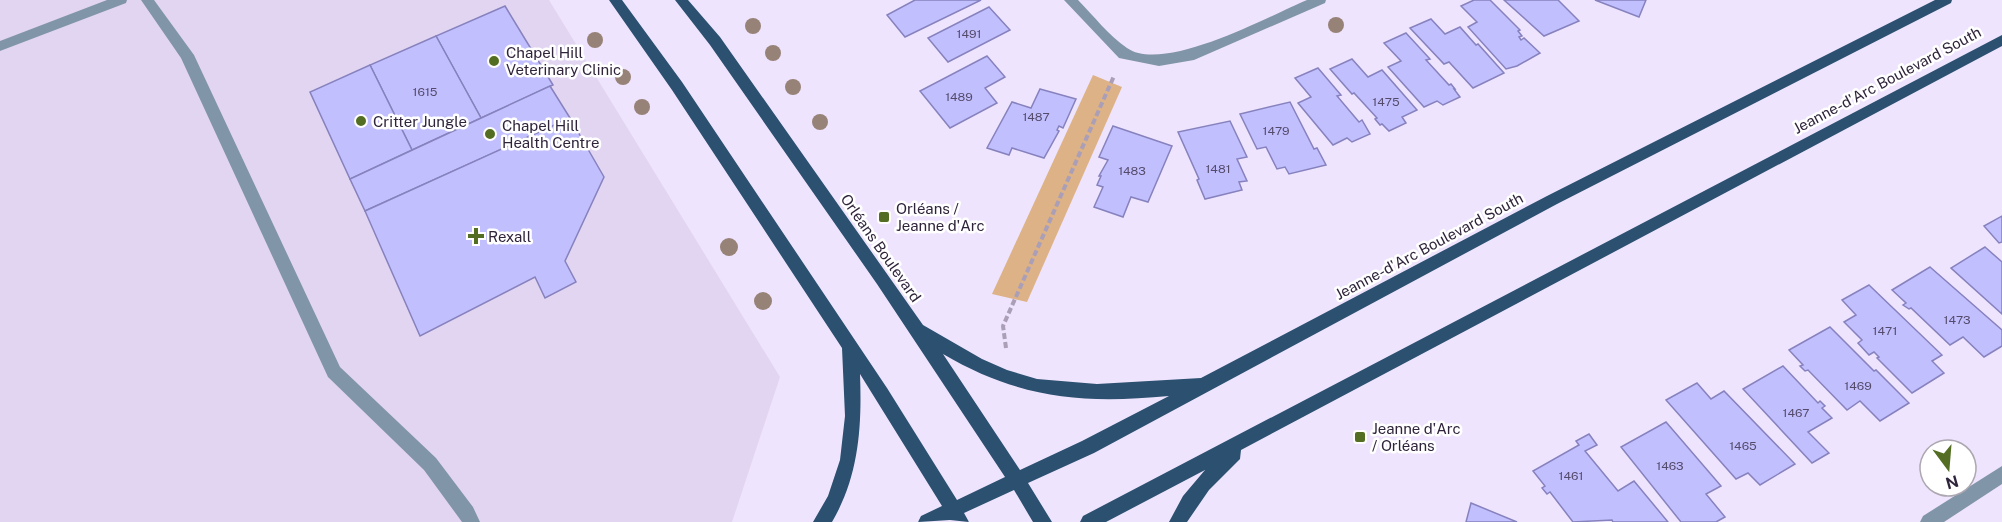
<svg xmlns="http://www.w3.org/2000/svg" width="2002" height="522" font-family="'Public Sans',sans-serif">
  <rect width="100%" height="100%" fill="#efe4fd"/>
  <path fill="#e2d5f1" d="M 0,0 L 549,0 L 780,377 L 732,522 L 0,522 Z"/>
  <path fill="#ddb286" d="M 1093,75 L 1122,87 L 1027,302 L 992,294 Z"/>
  <g fill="#c2bffe" stroke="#8682be" stroke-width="1.5">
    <path d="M 915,0 L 981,0 L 905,37 L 887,15 Z"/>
    <path d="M 1474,0 L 1490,0 L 1520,30 L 1518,31 L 1522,36 L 1519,37 L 1521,40 L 1524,38 L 1540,53 L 1517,66 L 1506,69 L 1468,27 L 1477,22 L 1461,6 Z"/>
    <path d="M 1504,0 L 1558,0 L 1579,21 L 1544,36 Z"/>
    <path d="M 1595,0 L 1646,0 L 1639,17 Z"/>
    <path d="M 505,6 L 553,85 L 481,118 L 436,36 Z"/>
    <path d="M 989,7 L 1010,30 L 948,62 L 928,38 Z"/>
    <path d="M 1431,19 L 1445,34 L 1460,27 L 1476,45 L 1478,44 L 1504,73 L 1473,88 L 1449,62 L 1444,64 L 1410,28 Z"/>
    <path d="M 1406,33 L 1430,59 L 1426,60 L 1449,85 L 1451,84 L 1455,89 L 1454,89 L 1460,97 L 1443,105 L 1437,101 L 1424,107 L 1388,67 L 1401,61 L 1384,43 Z"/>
    <path d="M 436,36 L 481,118 L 412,150 L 370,65 Z"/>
    <path d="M 987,56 L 1005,77 L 985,88 L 997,103 L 950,128 L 920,91 Z"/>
    <path d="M 1352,59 L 1368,77 L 1382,70 L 1417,110 L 1402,117 L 1406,123 L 1389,131 L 1382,124 L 1380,125 L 1375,119 L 1377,118 L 1354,93 L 1352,94 L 1330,69 Z"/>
    <path d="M 370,65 L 412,150 L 350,179 L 310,92 Z"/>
    <path d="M 1318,68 L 1341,95 L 1337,96 L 1359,122 L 1362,120 L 1370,134 L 1352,142 L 1347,138 L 1333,145 L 1298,103 L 1311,97 L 1295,78 Z"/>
    <path d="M 550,86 L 570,118 L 365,211 L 350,179 Z"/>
    <path d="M 1040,89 L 1076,99 L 1063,128 L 1059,126 L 1057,130 L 1059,131 L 1044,158 L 1012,148 L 1009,155 L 987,148 L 1012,102 L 1031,108 Z"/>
    <path d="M 1290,102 L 1314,149 L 1317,148 L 1326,165 L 1289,174 L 1285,167 L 1277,169 L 1266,147 L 1257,149 L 1240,114 Z"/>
    <path d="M 570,118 L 604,177 L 565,261 L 576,282 L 545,298 L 535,277 L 420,336 L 365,211 Z"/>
    <path d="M 1230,121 L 1247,157 L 1237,159 L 1247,181 L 1239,182 L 1242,190 L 1205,199 L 1197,180 L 1199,179 L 1178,132 Z"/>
    <path d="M 1113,126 L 1172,146 L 1148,202 L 1131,197 L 1123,217 L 1094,207 L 1103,187 L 1097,185 L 1101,176 L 1099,176 L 1108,160 L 1099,157 Z"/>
    <path d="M 2002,216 L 2002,242 L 1999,243 L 1984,226 Z"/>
    <path d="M 1985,247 L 2002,262 L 2002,314 L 1951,268 Z"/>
    <path d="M 1930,267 L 2002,330 L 2002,346 L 1984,357 L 1963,337 L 1950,345 L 1911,308 L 1909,309 L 1903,305 L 1906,303 L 1892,290 Z"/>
    <path d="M 1869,285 L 1942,355 L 1932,361 L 1944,373 L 1912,393 L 1877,358 L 1879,357 L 1874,352 L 1869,355 L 1858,343 L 1862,340 L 1844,322 L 1856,315 L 1842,300 Z"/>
    <path d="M 1830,327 L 1874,371 L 1876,370 L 1909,403 L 1880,421 L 1860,401 L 1847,410 L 1808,370 L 1805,371 L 1800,366 L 1803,365 L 1789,350 Z"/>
    <path d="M 1783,366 L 1818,403 L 1820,401 L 1825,406 L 1822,408 L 1832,418 L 1808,432 L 1829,453 L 1812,463 L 1743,389 Z"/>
    <path d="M 1697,383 L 1711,399 L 1724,391 L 1795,464 L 1760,485 L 1748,473 L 1736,479 L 1666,400 Z"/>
    <path d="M 1666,422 L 1721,486 L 1706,494 L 1725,517 L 1716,522 L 1681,522 L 1621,447 Z"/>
    <path d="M 1589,434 L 1597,445 L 1585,451 L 1618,491 L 1634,481 L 1668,522 L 1613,522 L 1612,520 L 1573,522 L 1550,492 L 1547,494 L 1542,488 L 1545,486 L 1533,471 L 1579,445 L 1576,441 Z"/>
    <path d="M 1471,503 L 1517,522 L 1466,522 Z"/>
  </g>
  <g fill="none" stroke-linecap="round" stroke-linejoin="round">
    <path stroke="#aa9fb7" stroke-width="4" stroke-dasharray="6 3" stroke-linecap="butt" d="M 1006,348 L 1003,326 L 1114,76"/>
    <g fill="#8195a8" fill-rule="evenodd">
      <path d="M 107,0 L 127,0 L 126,3 L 0,51 L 0,41 Z"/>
      <path d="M 141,0 L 154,0 L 194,55 L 340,367 L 436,458 L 473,507 L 480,522 L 462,522 L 424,470 L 328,377 L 181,58 Z"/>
      <path d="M 1064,0 L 1078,0 C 1093,15 1109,36 1127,48 C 1164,74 1269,16 1307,0 L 1326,0 L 1325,3 L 1194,60 L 1159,66 L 1119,58 Z"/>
      <path d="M 2002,466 L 2002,484 L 1944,522 L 1920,522 L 1923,516 Z"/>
    </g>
    <g fill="#2b5070" fill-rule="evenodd">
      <path d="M 609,0 L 622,0 L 682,82 L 887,388 L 957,500 L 1005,477 L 877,284 L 710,45 L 675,0 L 688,0 L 720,37 L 923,325 L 982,359 L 1007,370 L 1037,379 L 1097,384 L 1201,378 L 1547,196 L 1935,0 L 1952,0 L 1951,3 L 1557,204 L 1094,453 L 1028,483 L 1052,522 L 1033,522 L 1014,490 L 964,513 L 969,522 L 950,520 L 918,522 L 921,516 L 942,506 L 860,374 C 862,427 859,476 832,522 L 813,522 L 828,496 L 840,460 L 845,416 L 842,348 L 672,90 ZM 943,354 C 1020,399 1082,404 1169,396 L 1082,441 L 1020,470 Z"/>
      <path d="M 2002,35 L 2002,46 L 1241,450 L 1240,459 L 1209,490 L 1187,522 L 1169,522 L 1183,496 L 1205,470 L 1106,522 L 1080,522 L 1083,516 Z"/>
    </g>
  </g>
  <g fill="#978278">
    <circle cx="1336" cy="25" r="8"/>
    <circle cx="753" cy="26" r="8"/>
    <circle cx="595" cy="40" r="8"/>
    <circle cx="773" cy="53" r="8"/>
    <circle cx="623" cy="77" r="8"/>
    <circle cx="793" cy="87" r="8"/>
    <circle cx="642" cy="107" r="8"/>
    <circle cx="820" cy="122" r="8"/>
    <circle cx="729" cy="247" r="9"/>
    <circle cx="763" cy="301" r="9"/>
  </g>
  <g fill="#536e22" stroke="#fff" stroke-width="2">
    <circle cx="494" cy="61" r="6"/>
    <circle cx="361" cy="121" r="6"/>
    <circle cx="490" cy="134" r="6"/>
    <rect x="878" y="211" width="12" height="12" rx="3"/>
    <path d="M473 227h6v6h6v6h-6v6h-6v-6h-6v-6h6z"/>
    <rect x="1354" y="431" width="12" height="12" rx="3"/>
  </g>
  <g text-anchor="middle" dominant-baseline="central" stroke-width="5" stroke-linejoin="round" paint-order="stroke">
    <g font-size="12" fill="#544b6c">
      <text x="969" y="34">1491</text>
      <text x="425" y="92">1615</text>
      <text x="959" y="97">1489</text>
      <text x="1386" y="102">1475</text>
      <text x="1036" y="117">1487</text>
      <text x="1276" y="131">1479</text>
      <text x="1218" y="169">1481</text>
      <text x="1132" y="171">1483</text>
      <text x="1957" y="320">1473</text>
      <text x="1885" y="331">1471</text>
      <text x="1858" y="386">1469</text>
      <text x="1796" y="413">1467</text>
      <text x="1743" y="446">1465</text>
      <text x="1670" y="466">1463</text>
      <text x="1571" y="476">1461</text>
    </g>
    <g font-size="15" fill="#30243b" stroke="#fff" text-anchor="start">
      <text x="506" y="52">Chapel Hill<tspan x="506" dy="17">Veterinary Clinic</tspan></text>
      <text x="373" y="121">Critter Jungle</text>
      <text x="502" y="125">Chapel Hill<tspan x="502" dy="17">Health Centre</tspan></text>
      <text x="896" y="208">Orléans /<tspan x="896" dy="17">Jeanne d'Arc</tspan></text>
      <text x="488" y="236">Rexall</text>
      <text x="1372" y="428">Jeanne d'Arc<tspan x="1372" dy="17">/ Orléans</tspan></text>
    </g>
    <g font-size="15" fill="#30243b" stroke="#fff">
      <text transform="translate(1887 80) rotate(-28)">Jeanne-d'Arc Boulevard South</text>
      <text transform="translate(1429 246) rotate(-28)">Jeanne-d'Arc Boulevard South</text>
      <text transform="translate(881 248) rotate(55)">Orléans Boulevard</text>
    </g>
  </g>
  <g transform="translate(1948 468) rotate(164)"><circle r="28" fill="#ffffff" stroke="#aca7b1" stroke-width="1.5"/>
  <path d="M0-4.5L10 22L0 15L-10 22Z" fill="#536e22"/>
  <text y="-9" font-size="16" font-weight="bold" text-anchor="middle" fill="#30243b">N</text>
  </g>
</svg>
